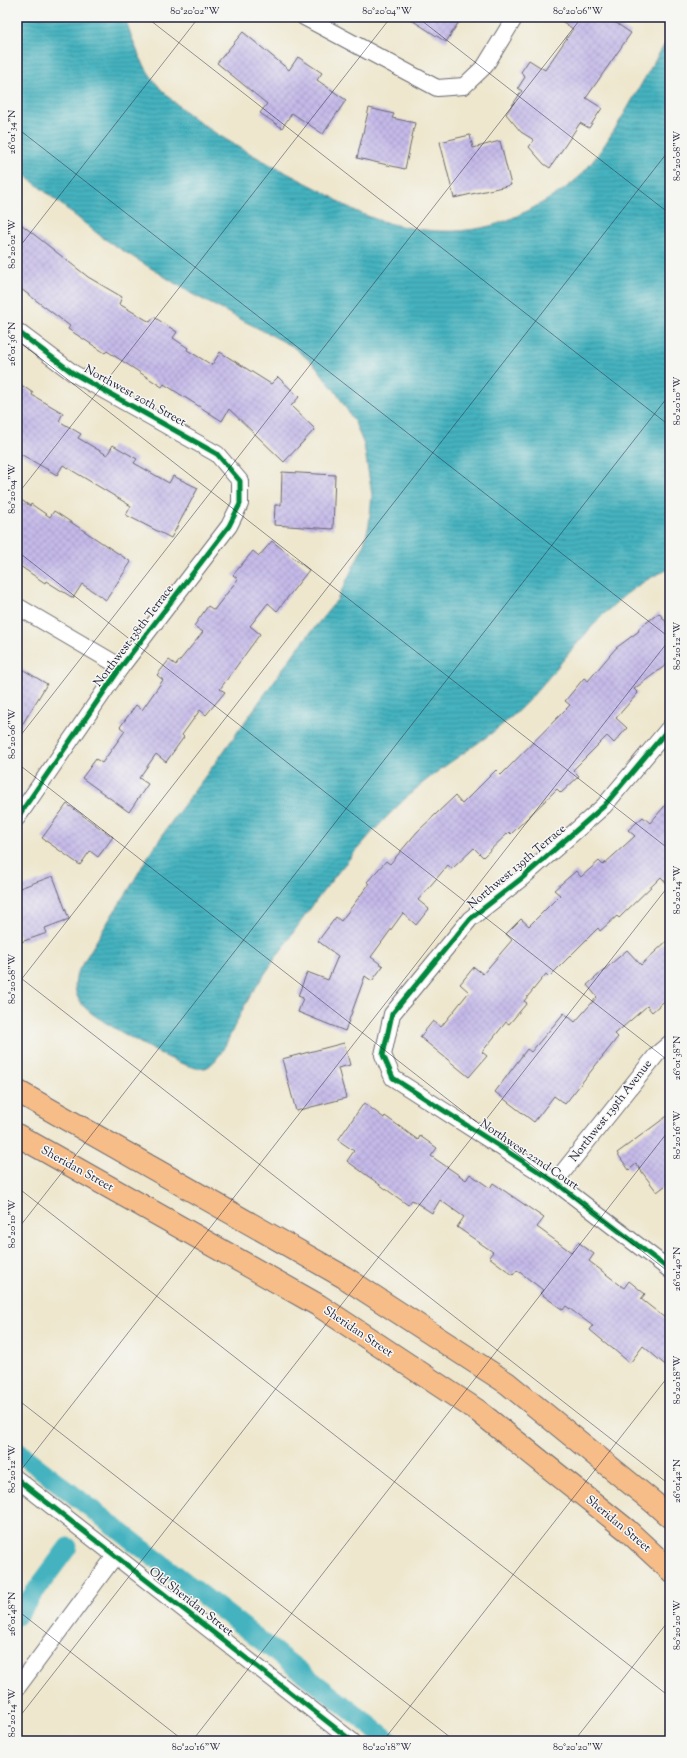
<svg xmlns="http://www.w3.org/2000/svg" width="687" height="1758" font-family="'Sorts Mill Goudy',serif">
  <defs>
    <pattern id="water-rules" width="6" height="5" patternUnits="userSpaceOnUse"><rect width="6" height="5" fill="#44b3bf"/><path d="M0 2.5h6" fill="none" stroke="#38919c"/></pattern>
    <pattern id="building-cross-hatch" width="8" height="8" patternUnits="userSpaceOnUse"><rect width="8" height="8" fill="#c4b9e8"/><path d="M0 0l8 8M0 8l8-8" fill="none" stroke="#a89fc8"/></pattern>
  </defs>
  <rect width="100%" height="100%" fill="#f6f6f2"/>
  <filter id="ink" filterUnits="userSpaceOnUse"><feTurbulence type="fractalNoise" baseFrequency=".025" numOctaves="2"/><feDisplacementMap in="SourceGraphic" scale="8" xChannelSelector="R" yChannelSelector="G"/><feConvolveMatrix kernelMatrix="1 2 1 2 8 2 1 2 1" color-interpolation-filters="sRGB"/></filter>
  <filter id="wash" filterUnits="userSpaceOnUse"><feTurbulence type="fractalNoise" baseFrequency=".012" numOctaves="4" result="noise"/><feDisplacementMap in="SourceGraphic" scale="16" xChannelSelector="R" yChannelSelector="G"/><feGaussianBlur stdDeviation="0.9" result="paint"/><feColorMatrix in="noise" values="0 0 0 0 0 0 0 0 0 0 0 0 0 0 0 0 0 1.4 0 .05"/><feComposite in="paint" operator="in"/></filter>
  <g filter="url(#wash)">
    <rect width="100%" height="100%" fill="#eee7ce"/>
    <path fill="url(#water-rules)" stroke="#336a7d" d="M 17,17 L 125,17 C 133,42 142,68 160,88 C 191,122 233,144 273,166 C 288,174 303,181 318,189 C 330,194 340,204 352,209 C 397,232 463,240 510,219 C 528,211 557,196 572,183 C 586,172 597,156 607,141 C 630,107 648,70 670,36 L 670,569 C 606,592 566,664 519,710 C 486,742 443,763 409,795 C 358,843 316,898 277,956 C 269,968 260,980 253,992 C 247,1001 242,1010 238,1019 C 230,1033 221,1063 204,1068 C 189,1073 126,1035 111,1026 C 89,1012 69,1002 77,973 L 112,915 L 128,891 L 147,858 L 172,821 L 221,755 L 297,649 L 337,600 L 363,547 L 369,525 L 372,495 L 364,445 L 355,423 L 338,395 L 315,365 L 292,346 L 192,294 L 103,238 L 17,169 Z"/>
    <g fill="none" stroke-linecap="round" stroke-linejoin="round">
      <g stroke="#44b3bf" stroke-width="19">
        <path d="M 17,1451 L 390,1741"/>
        <path d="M 17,1616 L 68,1547"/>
      </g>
    </g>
    <g id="blocks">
      <g fill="url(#building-cross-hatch)">
        <path d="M 407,17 L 462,17 L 446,42 Z"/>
        <path d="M 556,17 L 607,17 L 631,33 L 586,98 L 602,108 L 589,128 L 580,123 L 550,168 L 544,164 L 529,147 L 534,140 L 521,132 L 506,114 L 522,91 L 518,88 L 525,77 L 521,72 L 529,60 L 545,70 L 573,29 Z"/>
        <path d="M 243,32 L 289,70 L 298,57 L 322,73 L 317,80 L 346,100 L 323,134 L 292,113 L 282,128 L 260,113 L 267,104 L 217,63 Z"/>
        <path d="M 369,108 L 394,114 L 392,118 L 415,123 L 405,169 L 357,158 Z"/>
        <path d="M 470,135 L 473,148 L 500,141 L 511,185 L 454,198 L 440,142 Z"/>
        <path d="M 17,221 L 88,277 L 122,297 L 119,304 L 150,322 L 154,317 L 177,332 L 173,338 L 188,348 L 187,350 L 212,365 L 220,352 L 271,384 L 278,377 L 299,397 L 291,406 L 315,429 L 284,462 L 229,409 L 222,421 L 164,384 L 162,387 L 107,351 L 105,353 L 68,329 L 70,326 L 17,286 Z"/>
        <path d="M 17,382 L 33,393 L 32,395 L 63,413 L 59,421 L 81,434 L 78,438 L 107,455 L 113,445 L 137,459 L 134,463 L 169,483 L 173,476 L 198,488 L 171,538 L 126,515 L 131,506 L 63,465 L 57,475 L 17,452 Z"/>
        <path d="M 282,472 L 335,475 L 333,529 L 274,525 L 275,505 L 281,505 Z"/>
        <path d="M 17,497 L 30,506 L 31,504 L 50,517 L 54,511 L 131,562 L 106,600 L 82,584 L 73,598 L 46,581 L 45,583 L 17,564 Z"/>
        <path d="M 272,541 L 309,570 L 277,611 L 268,603 L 250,626 L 260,634 L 220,689 L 225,692 L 206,715 L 200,710 L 182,735 L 184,737 L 166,762 L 156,754 L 139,778 L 148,784 L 129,812 L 82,778 L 96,759 L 102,763 L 125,731 L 120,727 L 136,705 L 142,710 L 163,680 L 157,675 L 169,660 L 176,665 L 203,632 L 194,626 L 208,606 L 214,610 L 238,579 L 233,575 L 253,551 L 259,556 Z"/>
        <path d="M 659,613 L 670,627 L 670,662 L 634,689 L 638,693 L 616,718 L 627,728 L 614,743 L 607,736 L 573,770 L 579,776 L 561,793 L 557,789 L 511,834 L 509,832 L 483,857 L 474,848 L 452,869 L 448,865 L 418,900 L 429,909 L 416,925 L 403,913 L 371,957 L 383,966 L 372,981 L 365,976 L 345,1031 L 298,1012 L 303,998 L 298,996 L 307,972 L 328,980 L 338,956 L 318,941 L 336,917 L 341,921 L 369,884 L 367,882 L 386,861 L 390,864 L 417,832 L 455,796 L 462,804 L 496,770 L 501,775 L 570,705 L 565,701 L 584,678 L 588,681 L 616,648 L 639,631 L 638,629 Z"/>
        <path d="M 17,666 L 47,684 L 17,733 Z"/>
        <path d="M 670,800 L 670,887 L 661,877 L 619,918 L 617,916 L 600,931 L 598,928 L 549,977 L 546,974 L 524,1001 L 527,1003 L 509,1024 L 506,1022 L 482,1052 L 487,1056 L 469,1077 L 420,1037 L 433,1021 L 441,1027 L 469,992 L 460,984 L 474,967 L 483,974 L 512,940 L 506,934 L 521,919 L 529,926 L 560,895 L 554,890 L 576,871 L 581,877 L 599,861 L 603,865 L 635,836 L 628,830 L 643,817 L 650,823 Z"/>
        <path d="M 67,804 L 113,837 L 98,857 L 90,851 L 80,865 L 42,838 Z"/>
        <path d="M 53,876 L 69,919 L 45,928 L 47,933 L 21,942 L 17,930 L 17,889 Z"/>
        <path d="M 670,938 L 670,996 L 652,1012 L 647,1006 L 615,1034 L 618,1037 L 565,1104 L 554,1096 L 534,1122 L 495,1092 L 527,1049 L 531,1052 L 564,1013 L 575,1022 L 597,997 L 587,985 L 627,950 L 641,965 Z"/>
        <path d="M 344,1043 L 350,1065 L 338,1068 L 346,1098 L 296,1111 L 282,1059 Z"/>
        <path d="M 364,1103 L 384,1118 L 385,1116 L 418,1140 L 420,1136 L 437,1148 L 431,1156 L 466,1180 L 470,1174 L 490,1188 L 493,1183 L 544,1218 L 537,1227 L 571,1252 L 578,1242 L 594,1254 L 589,1261 L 624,1288 L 629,1281 L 645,1294 L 641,1299 L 670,1322 L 670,1369 L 643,1346 L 630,1363 L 590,1330 L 593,1326 L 566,1306 L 563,1310 L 540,1293 L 543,1290 L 517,1270 L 513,1275 L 489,1257 L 493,1252 L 457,1227 L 464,1217 L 440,1200 L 432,1213 L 412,1200 L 408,1205 L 347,1161 L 354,1151 L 338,1140 Z"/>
        <path d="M 670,1114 L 670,1182 L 657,1192 L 636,1164 L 629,1170 L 617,1153 Z"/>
      </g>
    </g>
  </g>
  <g filter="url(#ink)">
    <use href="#blocks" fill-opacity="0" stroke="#69676e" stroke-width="1"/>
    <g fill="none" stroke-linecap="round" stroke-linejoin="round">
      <g stroke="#69676e" stroke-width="18">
        <g id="minor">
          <path d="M 304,17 L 437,88 L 464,86 L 485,66 L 515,17"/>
          <path d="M 17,331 L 73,373 L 217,454 L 240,481 L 240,504 L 229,526 L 121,667 L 17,818"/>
          <path d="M 17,606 L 121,667"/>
          <path d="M 670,727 L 604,806 L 522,878 L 470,919 L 392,1014 L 383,1055 L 393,1078 L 555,1182 L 670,1270"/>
          <path d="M 555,1182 L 657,1054 L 670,1043"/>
          <path d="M 17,1479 L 352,1741"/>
          <path d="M 17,1688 L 115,1556"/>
        </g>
      </g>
      <g stroke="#69676e" stroke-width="24">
        <g id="primary">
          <path d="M 17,1091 L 344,1277 L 507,1383 L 653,1502 L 670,1517"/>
          <path d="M 17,1135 L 318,1305 L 478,1411 L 627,1530 L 670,1570"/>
        </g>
      </g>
      <use href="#minor" stroke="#fff" stroke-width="16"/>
      <use href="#primary" stroke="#f7bd88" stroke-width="22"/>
      <g stroke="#f6f6f2" stroke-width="8">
        <g id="cycleway">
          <path d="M 17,331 L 73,373 L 217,454 L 240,481 L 240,504 L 229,526 L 121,667 L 17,818"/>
          <path d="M 670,727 L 604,806 L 522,878 L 470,919 L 392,1014 L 383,1055 L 393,1078 L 555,1182 L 670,1270"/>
          <path d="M 17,1479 L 352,1741"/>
        </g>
      </g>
      <use href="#cycleway" stroke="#00873e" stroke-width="5"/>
    </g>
  </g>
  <path fill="none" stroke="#22223b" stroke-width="1" stroke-opacity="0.45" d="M 146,17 L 670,426M 417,17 L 670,214M 17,128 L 670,638M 17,250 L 199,17M 17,340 L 670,850M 17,495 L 391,17M 17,551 L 670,1062M 17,740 L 582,17M 17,763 L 670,1273M 17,975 L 670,1485M 17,985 L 670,149M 17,1187 L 670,1697M 17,1230 L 670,394M 17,1399 L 455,1741M 17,1475 L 670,639M 17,1610 L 184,1741M 17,1720 L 670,884M 192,1741 L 670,1129M 383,1741 L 670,1374M 574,1741 L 670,1619"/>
  <g text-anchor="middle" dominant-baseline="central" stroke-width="3" stroke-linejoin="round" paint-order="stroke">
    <g font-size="12" fill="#22223b" stroke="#f6f6f2">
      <text transform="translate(135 396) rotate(29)">Northwest 20th Street</text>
      <text transform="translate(134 636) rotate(-53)">Northwest 138th Terrace</text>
      <text transform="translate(517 867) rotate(-40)">Northwest 139th Terrace</text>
      <text transform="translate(611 1111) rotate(-52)">Northwest 139th Avenue</text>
      <text transform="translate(529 1155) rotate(34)">Northwest 22nd Court</text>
      <text transform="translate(77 1169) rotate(29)">Sheridan Street</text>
      <text transform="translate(358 1332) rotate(34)">Sheridan Street</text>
      <text transform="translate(618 1524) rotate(40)">Sheridan Street</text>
      <text transform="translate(191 1602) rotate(38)">Old Sheridan Street</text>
    </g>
  </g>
  <rect width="687" height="1758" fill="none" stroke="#f6f6f2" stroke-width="44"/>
  <rect x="22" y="22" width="643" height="1714" fill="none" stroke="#22223b" stroke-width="1.5"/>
  <g font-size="10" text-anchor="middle" fill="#22223b">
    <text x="195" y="14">80°20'02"W</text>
    <text x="387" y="14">80°20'04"W</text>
    <text x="578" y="14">80°20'06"W</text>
    <text transform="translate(11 132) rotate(-90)" y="4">26°01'34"N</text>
    <text transform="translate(676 156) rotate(-90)" y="4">80°20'08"W</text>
    <text transform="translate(11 244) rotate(-90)" y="4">80°20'02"W</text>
    <text transform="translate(11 344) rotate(-90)" y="4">26°01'36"N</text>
    <text transform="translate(676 401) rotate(-90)" y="4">80°20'10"W</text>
    <text transform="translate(11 489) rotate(-90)" y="4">80°20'04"W</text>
    <text transform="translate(676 646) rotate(-90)" y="4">80°20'12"W</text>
    <text transform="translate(11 734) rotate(-90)" y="4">80°20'06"W</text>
    <text transform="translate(676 890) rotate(-90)" y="4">80°20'14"W</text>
    <text transform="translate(11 979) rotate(-90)" y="4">80°20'08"W</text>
    <text transform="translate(676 1058) rotate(-90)" y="4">26°01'38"N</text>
    <text transform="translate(676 1135) rotate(-90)" y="4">80°20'16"W</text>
    <text transform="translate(11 1224) rotate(-90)" y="4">80°20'10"W</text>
    <text transform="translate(676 1269) rotate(-90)" y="4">26°01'40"N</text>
    <text transform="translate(676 1380) rotate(-90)" y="4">80°20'18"W</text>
    <text transform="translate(11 1469) rotate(-90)" y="4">80°20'12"W</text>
    <text transform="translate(676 1481) rotate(-90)" y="4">26°01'42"N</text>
    <text transform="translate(11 1614) rotate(-90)" y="4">26°01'48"N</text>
    <text transform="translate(676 1625) rotate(-90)" y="4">80°20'20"W</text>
    <text transform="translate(11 1713) rotate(-90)" y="4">80°20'14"W</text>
    <text x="196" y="1750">80°20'16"W</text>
    <text x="387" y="1750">80°20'18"W</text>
    <text x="578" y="1750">80°20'20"W</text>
  </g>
</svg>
